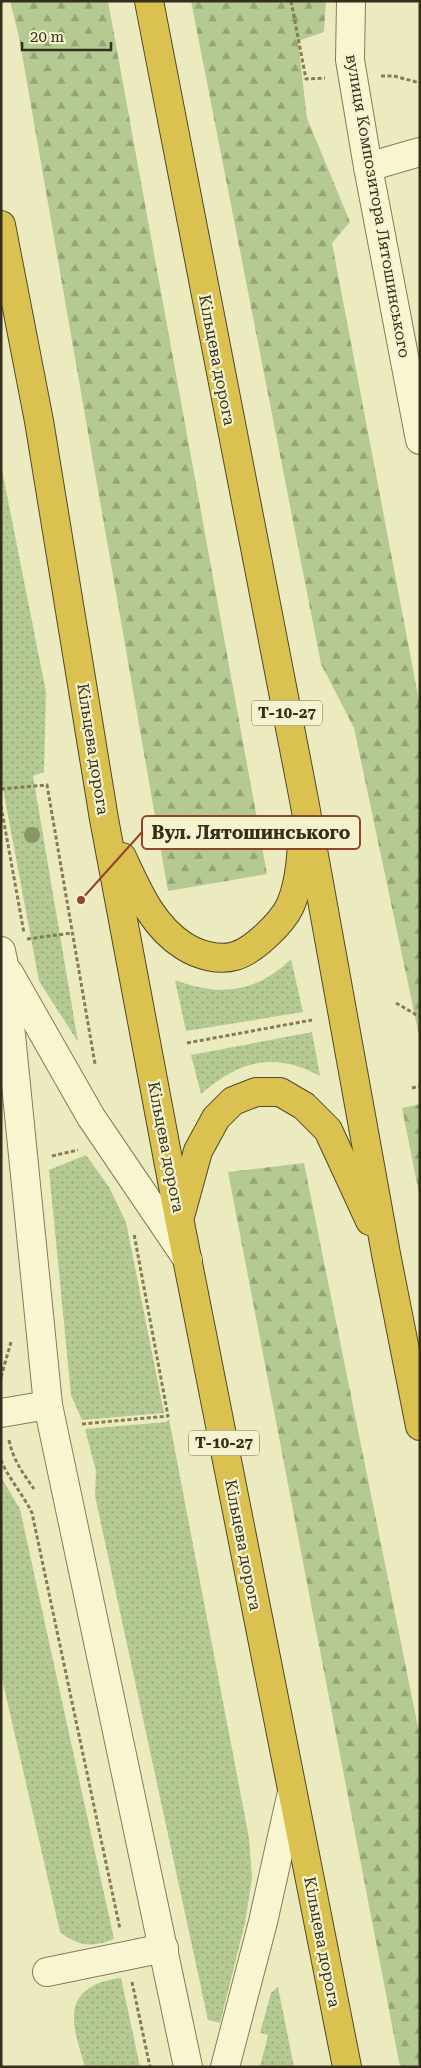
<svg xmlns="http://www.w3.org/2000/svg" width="421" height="2068" font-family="'Roboto Serif',serif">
  <defs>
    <pattern id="grass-dots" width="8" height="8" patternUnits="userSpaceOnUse" patternTransform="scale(1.25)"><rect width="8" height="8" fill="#b5ca93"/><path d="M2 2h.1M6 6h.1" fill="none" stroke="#94a477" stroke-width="1.8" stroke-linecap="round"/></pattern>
    <pattern id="forest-firs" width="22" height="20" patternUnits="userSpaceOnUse" patternTransform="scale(1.25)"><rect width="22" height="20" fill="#b5ca93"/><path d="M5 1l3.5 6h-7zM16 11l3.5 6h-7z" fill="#94a477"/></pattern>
  </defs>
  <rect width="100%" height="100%" fill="#ecebbf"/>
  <g fill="url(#grass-dots)">
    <path d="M 1,465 L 46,692 L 44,772 L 33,776 L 78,1042 L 39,981 L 1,778 Z"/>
    <path d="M 291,959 L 303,1012 L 186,1031 L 175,980 C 220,997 256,993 291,959 Z"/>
    <path d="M 312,1032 L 320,1076 C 274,1051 239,1061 201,1094 L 191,1055 Z"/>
    <path d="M 86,1155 L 109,1187 L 126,1222 L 164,1413 L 82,1420 L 71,1395 L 49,1170 Z"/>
    <path d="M 169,1419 L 249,1838 L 252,1878 L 245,1923 L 220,2023 L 208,2020 L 95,1496 L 96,1471 L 85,1429 L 166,1422 Z"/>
    <path d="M 1,1477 L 20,1509 L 114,1939 C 93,1948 77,1946 60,1932 L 1,1674 Z"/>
    <path d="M 121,1978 L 140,2067 L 85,2067 C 81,2052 73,2031 74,2016 C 74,1990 99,1980 121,1978 Z"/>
    <path d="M 278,1987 L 294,2067 L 260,2067 L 268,2035 L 260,2033 L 271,1993 Z"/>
  </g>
  <g fill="url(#forest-firs)">
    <path d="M 10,1 L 108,1 L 267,874 L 168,891 L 19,37 Z"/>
    <path d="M 191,1 L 326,1 L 324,32 L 298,41 L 307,118 L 350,222 L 332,243 L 420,706 L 420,1040 L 354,728 L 321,664 Z"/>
    <path d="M 420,1104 L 420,1199 L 402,1108 Z"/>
    <path d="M 304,1163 L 420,1737 L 420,2067 L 400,2067 L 228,1172 Z"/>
  </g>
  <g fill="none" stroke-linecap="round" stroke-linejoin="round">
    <g stroke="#847b58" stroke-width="30">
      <g id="minor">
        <path d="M 351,1 L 350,60 L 368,167 L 420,440"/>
        <path d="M 368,167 L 420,152"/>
        <path d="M 1,951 L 4,965 L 48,1405 L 188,2067"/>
        <path d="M 9,973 L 91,1117 L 188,1260"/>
        <path d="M 1,1413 L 48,1405"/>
        <path d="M 47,1972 L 164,1948"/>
        <path d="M 225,2067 L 263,1922 L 292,1792"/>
      </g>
    </g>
    <g stroke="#52482c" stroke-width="30">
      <g id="highway">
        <path d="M 149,1 L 304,800 L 386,1254 L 420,1426"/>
        <path d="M 1,225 L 39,421 L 104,819 L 179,1218 L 347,2067"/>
        <path d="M 122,857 C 137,889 152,926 184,946 C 198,955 219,961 235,956 C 253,951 282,923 290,906 C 299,886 301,864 302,843"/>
        <path d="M 181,1213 L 198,1151 L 216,1118 L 233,1101 L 256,1092 L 280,1092 L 304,1106 L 328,1130 L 370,1221"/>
      </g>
    </g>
    <g stroke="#847b58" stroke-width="3" stroke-dasharray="4 2.5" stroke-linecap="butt">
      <path d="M 291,1 L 306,79 L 325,78"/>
      <path d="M 381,76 L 394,76 L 420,83"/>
      <path d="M 1,789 L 47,785 L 95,1064"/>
      <path d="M 1,806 L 24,933"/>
      <path d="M 27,939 L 72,933"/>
      <path d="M 396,1003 L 420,1017"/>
      <path d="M 187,1043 L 312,1020"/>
      <path d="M 412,1088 L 420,1086"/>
      <path d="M 52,1156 L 78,1150"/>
      <path d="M 1,1377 L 11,1342"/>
      <path d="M 82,1424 L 168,1416 L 134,1234"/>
      <path d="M 9,1440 C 13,1460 23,1473 34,1489"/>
      <path d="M 1,1460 C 7,1476 24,1496 32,1513 L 120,1929"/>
      <path d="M 132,1982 L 150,2067"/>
    </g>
    <use href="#minor" stroke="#f8f6d1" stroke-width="28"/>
    <use href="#highway" stroke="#dbc250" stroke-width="28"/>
  </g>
  <circle fill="#8a9669" cx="32" cy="835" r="8"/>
  <g text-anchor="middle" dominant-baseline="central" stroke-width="4.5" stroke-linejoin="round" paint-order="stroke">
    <g fill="#f4f3ce" stroke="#6e6951" stroke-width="1">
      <rect x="252" y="700.5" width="70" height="25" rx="4"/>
      <rect x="189" y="1430.5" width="70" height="25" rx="4"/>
    </g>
    <g font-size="15" font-weight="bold" fill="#342e1c">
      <text x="287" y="713">Т-10-27</text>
      <text x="224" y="1443">Т-10-27</text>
    </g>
    <g font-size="16" fill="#342e1c" stroke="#f4f3ce">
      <text transform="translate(378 206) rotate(80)">вулиця Композитора Лятошинського</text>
      <text transform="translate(217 360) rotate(79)">Кільцева дорога</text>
      <text transform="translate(93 749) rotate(81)">Кільцева дорога</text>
      <text transform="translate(166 1147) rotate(79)">Кільцева дорога</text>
      <text transform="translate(243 1545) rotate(79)">Кільцева дорога</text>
      <text transform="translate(322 1942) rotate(79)">Кільцева дорога</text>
    </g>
  </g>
  <path fill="none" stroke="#92442a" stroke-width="2" d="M81 900L142 832"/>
  <circle fill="#92442a" stroke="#f4f3ce" stroke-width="2" cx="81" cy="900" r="5"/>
  <rect fill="#f4f3ce" stroke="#92442a" stroke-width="2" x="142" y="816" width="218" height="33" rx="5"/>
  <g font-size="18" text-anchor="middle" font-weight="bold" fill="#342e1c">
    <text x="251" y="839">Вул. Лятошинського</text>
  </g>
  <rect width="421" height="2068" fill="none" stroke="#342e1c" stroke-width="5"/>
  <path d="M22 42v8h89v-8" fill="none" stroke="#342e1c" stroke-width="2.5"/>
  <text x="30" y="42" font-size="15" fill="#342e1c" stroke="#f4f3ce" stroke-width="4" paint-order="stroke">20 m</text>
</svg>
